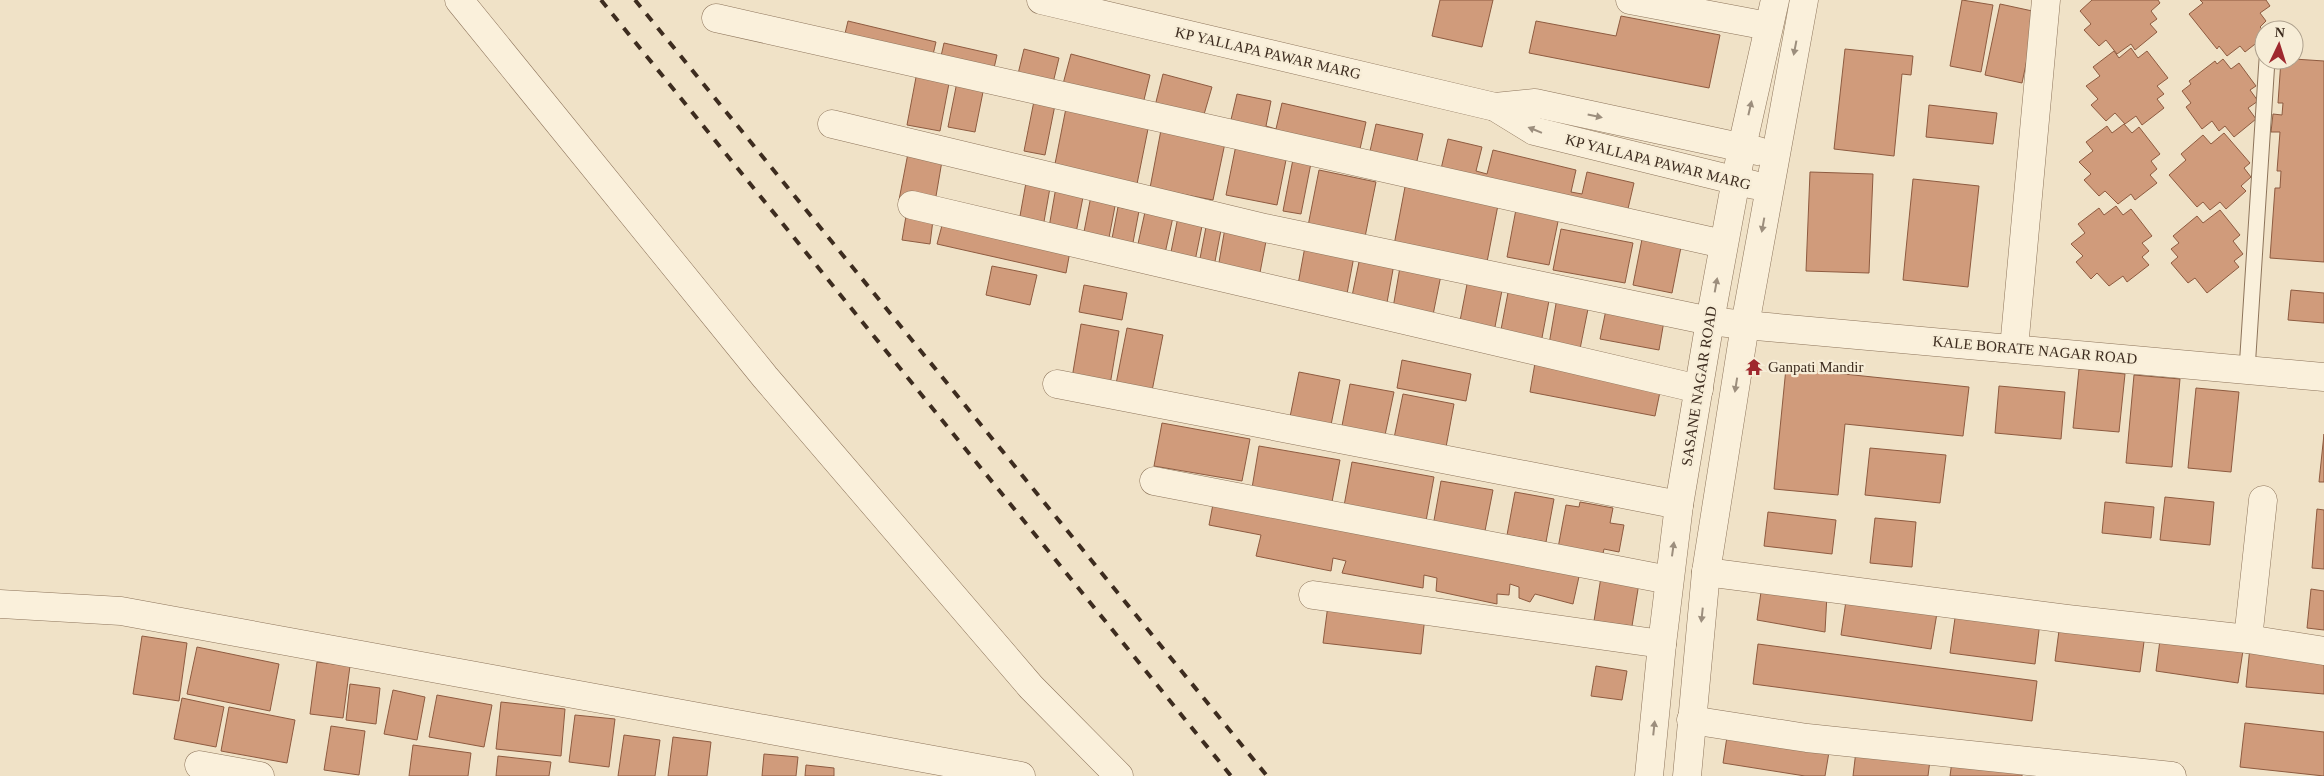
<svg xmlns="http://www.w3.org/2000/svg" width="2324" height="776" font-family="Georgia,serif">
  <rect width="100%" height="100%" fill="#f0e2c7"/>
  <g fill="#d09b7b" stroke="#8e5b40">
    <path d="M 1440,0 L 1493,0 L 1482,47 L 1432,36 Z"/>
    <path d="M 1962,0 L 1993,5 L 1981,72 L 1950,66 Z"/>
    <path d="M 2158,0 L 2160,3 L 2151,11 L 2157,19 L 2150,24 L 2157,32 L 2135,50 L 2131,44 L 2117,54 L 2106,40 L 2099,46 L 2084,30 L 2091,24 L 2080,11 L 2092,0 Z"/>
    <path d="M 2200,0 L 2266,0 L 2270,6 L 2260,13 L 2266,21 L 2260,27 L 2264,31 L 2264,37 L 2245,52 L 2240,46 L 2227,56 L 2219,46 L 2217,49 L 2189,14 L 2203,3 Z"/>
    <path d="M 2000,4 L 2037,12 L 2022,83 L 1985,75 Z"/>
    <path d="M 1621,16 L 1720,35 L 1709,88 L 1529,53 L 1536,21 L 1616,36 Z"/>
    <path d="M 848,21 L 936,42 L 931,63 L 843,42 Z"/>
    <path d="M 944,43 L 997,55 L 992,77 L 939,65 Z"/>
    <path d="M 2131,48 L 2138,58 L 2147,51 L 2168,78 L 2157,86 L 2164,94 L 2157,99 L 2164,108 L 2142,125 L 2136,116 L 2125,124 L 2115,113 L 2106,121 L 2091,105 L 2098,99 L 2086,86 L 2100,76 L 2093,67 L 2114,51 L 2119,58 Z"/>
    <path d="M 1024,49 L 1059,58 L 1053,83 L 1018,74 Z"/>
    <path d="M 1845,49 L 1913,56 L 1911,75 L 1902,74 L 1894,156 L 1834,149 Z"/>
    <path d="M 1071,54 L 1150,75 L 1143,104 L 1063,84 Z"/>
    <path d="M 2223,59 L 2231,69 L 2239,63 L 2256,86 L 2250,90 L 2258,101 L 2248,108 L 2256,119 L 2234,137 L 2225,126 L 2219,131 L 2212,121 L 2202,129 L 2186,107 L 2191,103 L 2182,91 L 2191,84 L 2189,81 L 2215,61 L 2217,64 Z"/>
    <path d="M 2294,59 L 2324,61 L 2324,262 L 2270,258 L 2275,188 L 2280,188 L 2281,171 L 2277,171 L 2280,132 L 2271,132 L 2273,114 L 2282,115 L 2283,103 L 2278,103 L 2281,60 Z"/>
    <path d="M 917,72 L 950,78 L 940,131 L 907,125 Z"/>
    <path d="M 1163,74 L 1212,87 L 1203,118 L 1155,106 Z"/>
    <path d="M 957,82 L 984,87 L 975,132 L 948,127 Z"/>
    <path d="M 1237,94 L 1271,101 L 1266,126 L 1276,129 L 1282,103 L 1366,122 L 1360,149 L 1370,151 L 1376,124 L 1423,134 L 1416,165 L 1230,124 Z"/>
    <path d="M 1035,96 L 1056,100 L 1045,155 L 1024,151 Z"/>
    <path d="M 1067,103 L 1150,119 L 1137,184 L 1054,169 Z"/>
    <path d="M 1929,105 L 1997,113 L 1993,144 L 1926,137 Z"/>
    <path d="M 2124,124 L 2132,133 L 2139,127 L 2160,154 L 2151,161 L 2157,169 L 2150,175 L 2157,183 L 2135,200 L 2131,194 L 2118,204 L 2105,191 L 2099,196 L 2084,180 L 2091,174 L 2079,162 L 2093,151 L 2086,142 L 2107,126 L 2112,133 Z"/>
    <path d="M 1161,130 L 1225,143 L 1213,200 L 1150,188 Z"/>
    <path d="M 2224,133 L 2250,163 L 2244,168 L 2251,177 L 2241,186 L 2246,191 L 2226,209 L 2220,202 L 2210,210 L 2203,202 L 2197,207 L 2169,175 L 2186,160 L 2181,154 L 2203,135 L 2211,144 Z"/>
    <path d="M 1448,139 L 1482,147 L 1476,171 L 1487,174 L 1493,150 L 1576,170 L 1571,192 L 1582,194 L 1587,172 L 1634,183 L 1627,213 L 1441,169 Z"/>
    <path d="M 1236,145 L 1287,155 L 1277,205 L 1226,195 Z"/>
    <path d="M 909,148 L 943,155 L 934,208 L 899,200 Z"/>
    <path d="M 1294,154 L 1312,158 L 1301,214 L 1283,211 Z"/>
    <path d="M 1319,170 L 1376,182 L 1365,237 L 1308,226 Z"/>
    <path d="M 1810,172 L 1873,174 L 1869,273 L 1806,271 Z"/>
    <path d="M 1027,177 L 1051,182 L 1042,233 L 1018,227 Z"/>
    <path d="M 1913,179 L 1979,186 L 1968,287 L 1903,280 Z"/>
    <path d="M 1056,187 L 1084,192 L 1075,238 L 1048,233 Z"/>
    <path d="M 1405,187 L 1498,205 L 1487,262 L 1394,245 Z"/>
    <path d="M 1091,196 L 1116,201 L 1107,248 L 1082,242 Z"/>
    <path d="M 1517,204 L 1560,212 L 1549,265 L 1507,257 Z"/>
    <path d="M 2116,206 L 2123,215 L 2131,209 L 2152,236 L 2142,243 L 2149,251 L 2142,257 L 2149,265 L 2127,282 L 2123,276 L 2109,286 L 2097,273 L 2091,279 L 2076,262 L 2083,256 L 2071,244 L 2085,233 L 2078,224 L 2099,208 L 2104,215 Z"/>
    <path d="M 1118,207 L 1139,211 L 1131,253 L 1110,249 Z"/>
    <path d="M 2220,210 L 2240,235 L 2233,241 L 2243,254 L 2234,261 L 2239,267 L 2207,293 L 2195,278 L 2188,283 L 2171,263 L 2178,257 L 2171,249 L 2179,243 L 2173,236 L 2197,216 L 2203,223 Z"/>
    <path d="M 1145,212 L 1173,217 L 1164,258 L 1136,253 Z"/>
    <path d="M 906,216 L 933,220 L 930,244 L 902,240 Z"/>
    <path d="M 1178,217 L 1203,221 L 1194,266 L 1169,262 Z"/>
    <path d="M 944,218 L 1071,246 L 1066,273 L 937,244 Z"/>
    <path d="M 1206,227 L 1221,230 L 1213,272 L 1198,269 Z"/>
    <path d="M 1225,228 L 1267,236 L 1258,283 L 1217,274 Z"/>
    <path d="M 1561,229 L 1633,243 L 1625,283 L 1553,270 Z"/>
    <path d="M 1643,234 L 1682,242 L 1672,293 L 1633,285 Z"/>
    <path d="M 1306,241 L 1355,251 L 1346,299 L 1297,290 Z"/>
    <path d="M 1360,257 L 1394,264 L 1386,308 L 1351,301 Z"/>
    <path d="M 992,266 L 1037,275 L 1030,305 L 986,295 Z"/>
    <path d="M 1400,267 L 1441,275 L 1433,315 L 1393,308 Z"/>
    <path d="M 1468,279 L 1503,285 L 1494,332 L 1459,326 Z"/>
    <path d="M 1510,282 L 1551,290 L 1541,343 L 1500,335 Z"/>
    <path d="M 1084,285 L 1127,293 L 1122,320 L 1079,312 Z"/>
    <path d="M 2291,290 L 2324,293 L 2324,323 L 2288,320 Z"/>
    <path d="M 1557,298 L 1589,304 L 1580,349 L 1549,344 Z"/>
    <path d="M 1608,300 L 1665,315 L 1659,350 L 1600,339 Z"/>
    <path d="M 1081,324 L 1119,331 L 1109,391 L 1071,384 Z"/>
    <path d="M 1127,328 L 1163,335 L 1152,391 L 1116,384 Z"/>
    <path d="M 1402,360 L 1471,374 L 1466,401 L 1397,388 Z"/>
    <path d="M 1535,363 L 1661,387 L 1655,416 L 1530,392 Z"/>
    <path d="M 1786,368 L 1969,387 L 1963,436 L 1845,424 L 1838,495 L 1774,489 Z"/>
    <path d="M 2079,369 L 2125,374 L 2119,432 L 2073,428 Z"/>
    <path d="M 1299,372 L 1340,380 L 1330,430 L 1289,422 Z"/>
    <path d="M 2134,375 L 2180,379 L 2172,467 L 2126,463 Z"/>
    <path d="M 1350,384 L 1394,392 L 1384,440 L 1341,431 Z"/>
    <path d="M 1999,386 L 2065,392 L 2061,439 L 1995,433 Z"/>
    <path d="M 2196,388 L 2239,392 L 2231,472 L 2188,468 Z"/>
    <path d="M 1403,394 L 1454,404 L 1444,458 L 1392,448 Z"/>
    <path d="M 1162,423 L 1250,439 L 1242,481 L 1154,466 Z"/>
    <path d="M 2324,434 L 2324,482 L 2319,482 Z"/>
    <path d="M 1259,446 L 1340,460 L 1332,502 L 1252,488 Z"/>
    <path d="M 1870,448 L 1946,455 L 1940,503 L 1865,495 Z"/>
    <path d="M 1352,462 L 1434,477 L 1426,521 L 1344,506 Z"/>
    <path d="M 1441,481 L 1493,490 L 1484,536 L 1433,526 Z"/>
    <path d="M 1515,492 L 1554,499 L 1546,542 L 1507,535 Z"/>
    <path d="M 2165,497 L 2214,502 L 2210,545 L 2160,540 Z"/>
    <path d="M 1214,499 L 1580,572 L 1573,604 L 1535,594 L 1530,602 L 1519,598 L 1519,587 L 1510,584 L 1509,595 L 1497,594 L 1497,604 L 1436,591 L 1437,578 L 1424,575 L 1423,588 L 1342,573 L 1346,561 L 1333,558 L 1331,571 L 1256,556 L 1261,535 L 1209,525 Z"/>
    <path d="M 1580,502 L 1613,508 L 1610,523 L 1624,525 L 1619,552 L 1604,549 L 1601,563 L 1558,548 L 1566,505 L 1579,507 Z"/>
    <path d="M 2105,502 L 2154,507 L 2151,538 L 2102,533 Z"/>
    <path d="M 2317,509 L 2324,510 L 2324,569 L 2312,568 Z"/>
    <path d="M 1768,512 L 1836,520 L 1832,554 L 1764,546 Z"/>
    <path d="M 1875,518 L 1916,522 L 1912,567 L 1870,563 Z"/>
    <path d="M 1601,577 L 1639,583 L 1632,626 L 1594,621 Z"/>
    <path d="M 1762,585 L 1827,594 L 1825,632 L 1757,620 Z"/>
    <path d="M 2311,589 L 2324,591 L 2324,630 L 2307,628 Z"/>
    <path d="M 1847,594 L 1938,607 L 1931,649 L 1841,635 Z"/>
    <path d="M 1328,605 L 1425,616 L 1421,654 L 1323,643 Z"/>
    <path d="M 1956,611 L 2040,622 L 2035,664 L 1950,653 Z"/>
    <path d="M 2060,623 L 2145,634 L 2140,672 L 2055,661 Z"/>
    <path d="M 2161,632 L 2244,644 L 2238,683 L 2156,671 Z"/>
    <path d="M 142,636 L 187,643 L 179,701 L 133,694 Z"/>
    <path d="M 1758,644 L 2037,681 L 2032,721 L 1753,684 Z"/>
    <path d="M 197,647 L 279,664 L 270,711 L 187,694 Z"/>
    <path d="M 2250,647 L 2324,655 L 2324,694 L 2246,687 Z"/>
    <path d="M 317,662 L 350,666 L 343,718 L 310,714 Z"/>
    <path d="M 1596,666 L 1627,671 L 1622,700 L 1591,696 Z"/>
    <path d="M 350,684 L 380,688 L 376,724 L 346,720 Z"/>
    <path d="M 393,690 L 425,697 L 417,740 L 384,734 Z"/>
    <path d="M 437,695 L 492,705 L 484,747 L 429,737 Z"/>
    <path d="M 182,698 L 224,707 L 216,747 L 174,739 Z"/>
    <path d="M 501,702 L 565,709 L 561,756 L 496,749 Z"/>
    <path d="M 229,707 L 295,720 L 287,763 L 221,751 Z"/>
    <path d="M 575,715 L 615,719 L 609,767 L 569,762 Z"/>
    <path d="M 2245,723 L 2324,732 L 2324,776 L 2240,767 Z"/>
    <path d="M 331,726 L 365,731 L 359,775 L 324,770 Z"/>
    <path d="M 1728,730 L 1830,746 L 1825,776 L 1805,776 L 1723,763 Z"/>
    <path d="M 624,735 L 660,740 L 655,776 L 618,776 Z"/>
    <path d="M 673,737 L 711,742 L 707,776 L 668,776 Z"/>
    <path d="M 413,745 L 471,753 L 468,776 L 409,776 Z"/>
    <path d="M 1856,751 L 1930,760 L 1928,776 L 1853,776 Z"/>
    <path d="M 764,754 L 798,757 L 796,776 L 762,776 Z"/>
    <path d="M 498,756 L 551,762 L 549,776 L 496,776 Z"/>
    <path d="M 1952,761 L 2023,768 L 2022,776 L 1950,776 Z"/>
    <path d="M 806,765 L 834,768 L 834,776 L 805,776 Z"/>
  </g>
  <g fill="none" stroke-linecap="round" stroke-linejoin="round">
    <g stroke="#8d745b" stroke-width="17">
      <path id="service" d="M 2247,370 L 2267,60"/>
    </g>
    <g stroke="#8d745b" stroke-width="29">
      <g id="minor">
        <path d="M 459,0 L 765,377 L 1031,687 L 1119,776"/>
        <path d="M 1630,0 L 1768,26"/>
        <path d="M 716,18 L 1723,244"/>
        <path d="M 832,124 L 1265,228 L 1710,321 L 1745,325"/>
        <path d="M 912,205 L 1699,389"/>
        <path d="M 2014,348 L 2046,0"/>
        <path d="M 1057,384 L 1679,505"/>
        <path d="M 1154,481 L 1669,580"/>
        <path d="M 1706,572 L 2067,619 L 2248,639 L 2324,651"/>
        <path d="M 1313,595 L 1662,644"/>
        <path d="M 2248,639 L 2263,500"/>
        <path d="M 1691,720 L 1807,738 L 2172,776"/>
        <path d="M 199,765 L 260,776"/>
      </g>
    </g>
    <g stroke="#8d745b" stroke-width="29">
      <g id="tertiary">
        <path d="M 1041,0 L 1495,107 L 1534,131 L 1754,185"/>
        <path d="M 1495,107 L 1535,103 L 1758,151"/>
        <path d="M 1745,325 L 2324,377"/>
        <path d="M 0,604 L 121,611 L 1021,776"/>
        <path d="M 1649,776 L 1662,644 L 1679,505 L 1710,321 L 1742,147 L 1775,0"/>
        <path d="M 1687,776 L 1706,572 L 1745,325 L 1804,0"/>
      </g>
    </g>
    <use href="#service" stroke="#faf0db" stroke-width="15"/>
    <use href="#minor" stroke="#faf0db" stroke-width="28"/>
    <use href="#tertiary" stroke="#faf0db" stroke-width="28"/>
    <g stroke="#3d2c1f" stroke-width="4" stroke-dasharray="9 9" stroke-linecap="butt">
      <path d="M 601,0 L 1231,776"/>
      <path d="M 635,0 L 1267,776"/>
    </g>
  </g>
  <defs><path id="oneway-solid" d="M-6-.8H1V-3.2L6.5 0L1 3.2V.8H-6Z" transform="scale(1.25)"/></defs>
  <g fill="#9c8e7d">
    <use href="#oneway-solid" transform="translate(1795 48) rotate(101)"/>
    <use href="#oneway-solid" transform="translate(1750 108) rotate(-77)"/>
    <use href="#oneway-solid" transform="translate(1595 116) rotate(12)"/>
    <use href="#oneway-solid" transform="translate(1535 130) rotate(-158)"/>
    <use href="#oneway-solid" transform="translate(1763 225) rotate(100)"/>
    <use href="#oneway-solid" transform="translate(1716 285) rotate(-80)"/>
    <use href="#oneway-solid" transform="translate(1736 385) rotate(99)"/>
    <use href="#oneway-solid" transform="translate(1673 549) rotate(-82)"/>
    <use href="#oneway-solid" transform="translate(1702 615) rotate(96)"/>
    <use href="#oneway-solid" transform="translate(1654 728) rotate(-84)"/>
  </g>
  <defs>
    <g id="temple-bare" transform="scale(1.35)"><path d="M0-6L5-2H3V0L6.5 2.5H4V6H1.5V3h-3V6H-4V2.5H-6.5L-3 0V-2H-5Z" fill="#9f282e" stroke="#f7edd7" stroke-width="2.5" paint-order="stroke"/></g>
  </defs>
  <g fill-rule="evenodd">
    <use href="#temple-bare" x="1754" y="367"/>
  </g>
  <g text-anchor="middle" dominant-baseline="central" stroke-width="4.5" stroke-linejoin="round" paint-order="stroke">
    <g font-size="15" fill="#3d2c1f" stroke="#f7edd7">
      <text transform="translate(1268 53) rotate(13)">KP YALLAPA PAWAR MARG</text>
      <text transform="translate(1658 162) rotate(14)">KP YALLAPA PAWAR MARG</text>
      <text transform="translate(2035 350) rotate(5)">KALE BORATE NAGAR ROAD</text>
      <text transform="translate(1699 386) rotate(-81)">SASANE NAGAR ROAD</text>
    </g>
    <g font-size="15" fill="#3d2c1f" stroke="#f7edd7" text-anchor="start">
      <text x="1768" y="367">Ganpati Mandir</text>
    </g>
  </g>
  <g transform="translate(2279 45) rotate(4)"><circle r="24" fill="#f7edd7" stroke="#ada08d"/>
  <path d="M0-4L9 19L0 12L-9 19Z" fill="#9f282e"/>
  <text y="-8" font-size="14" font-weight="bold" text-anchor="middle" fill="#3d2c1f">N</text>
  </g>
</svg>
